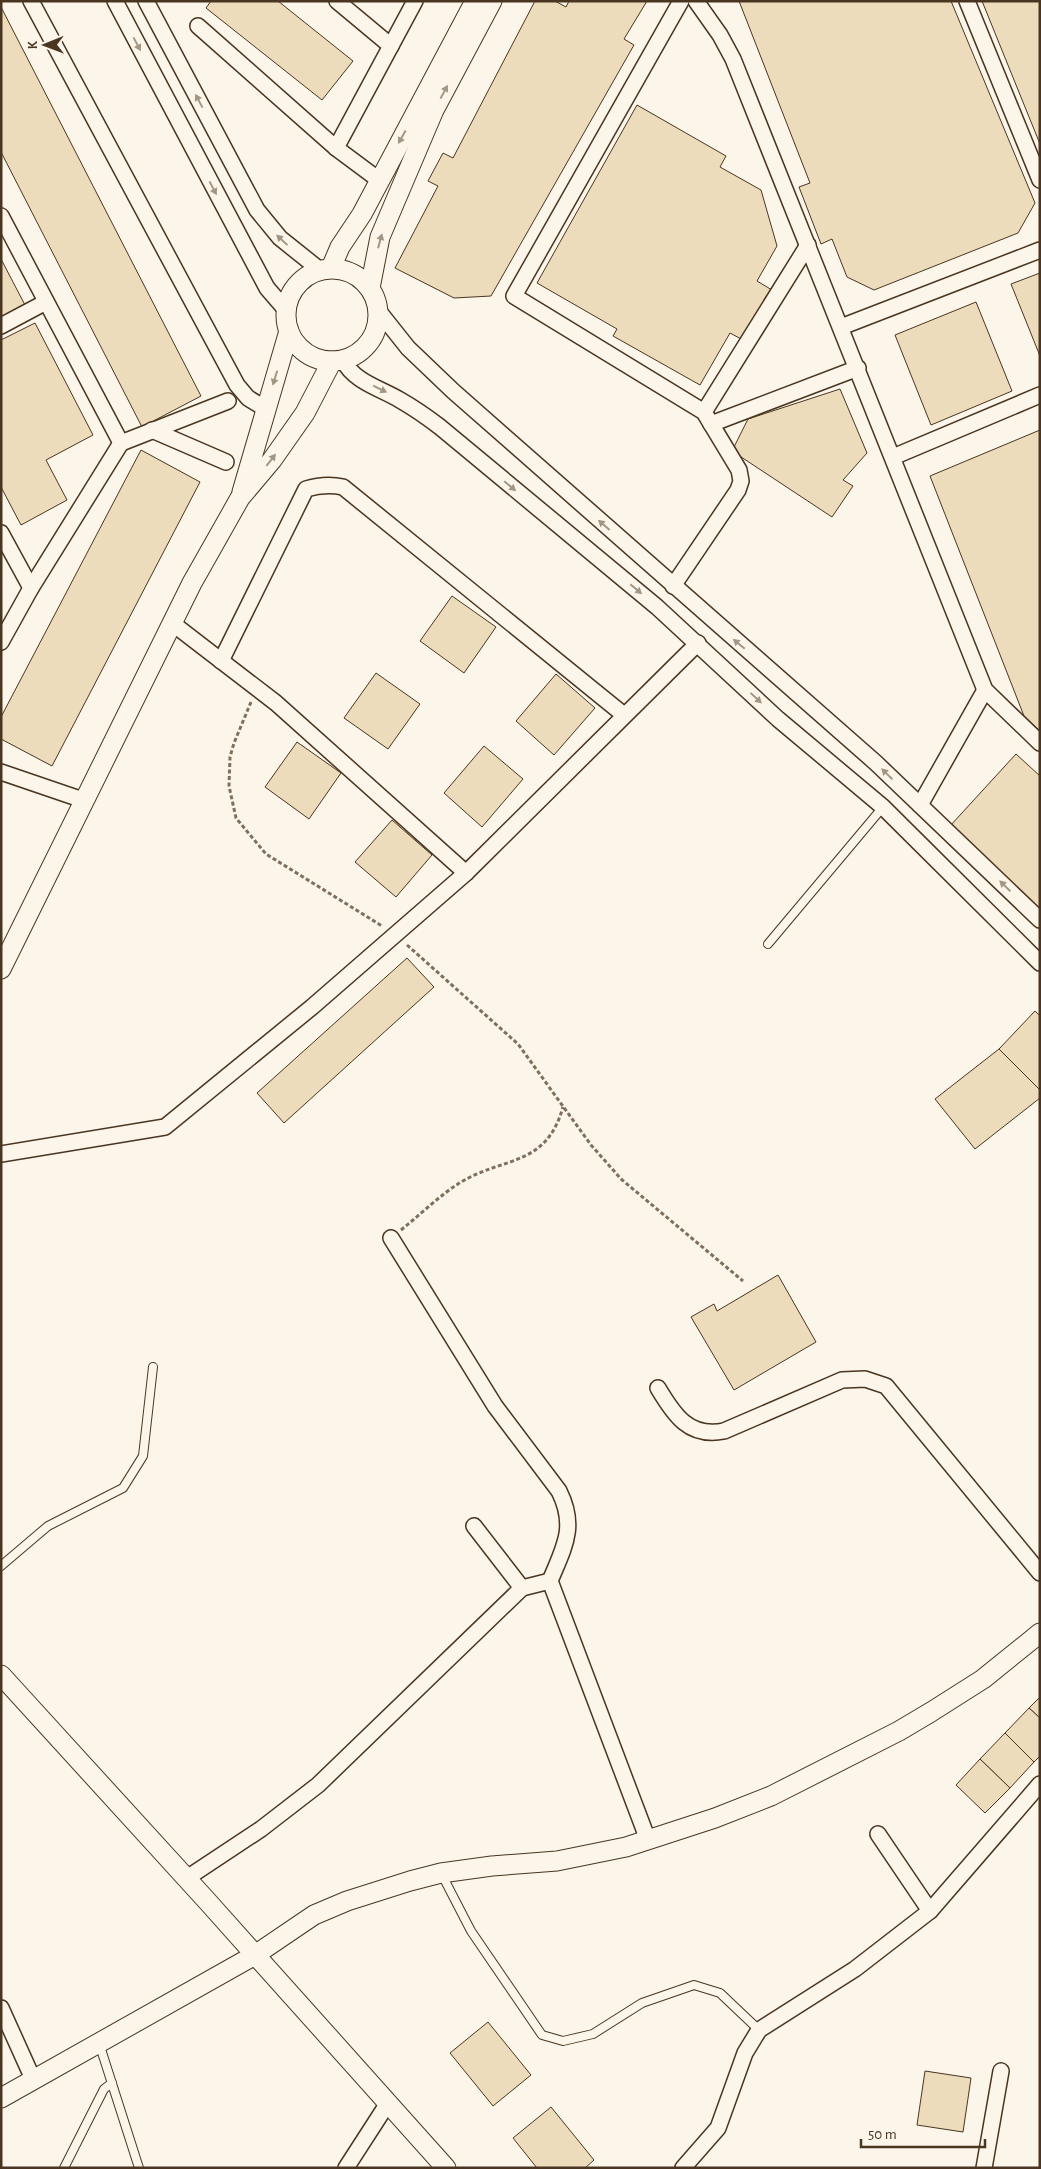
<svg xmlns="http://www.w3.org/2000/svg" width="1041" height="2169" font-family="'Alegreya Sans',sans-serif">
  <rect width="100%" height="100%" fill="#fbf6e9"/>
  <g fill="#ecdcbc" stroke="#4a3520">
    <path d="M 211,1 L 278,1 L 353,61 L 322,100 L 206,8 Z"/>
    <path d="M 535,1 L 555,1 L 566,7 L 569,1 L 647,1 L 624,39 L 634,45 L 491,296 L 454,298 L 395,268 L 438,186 L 428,181 L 443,153 L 453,158 Z"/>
    <path d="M 739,1 L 951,1 L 1035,203 L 1018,233 L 874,290 L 847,277 L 832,239 L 821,244 L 799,187 L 810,183 Z"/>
    <path d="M 982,1 L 1040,1 L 1040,144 Z"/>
    <path d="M 1,7 L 201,396 L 142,427 L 1,152 Z"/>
    <path d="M 637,105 L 726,156 L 720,167 L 761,190 L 777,246 L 757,281 L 772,290 L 743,340 L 730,333 L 700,385 L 613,336 L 617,329 L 537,283 Z"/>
    <path d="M 1,259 L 25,305 L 1,317 Z"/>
    <path d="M 1040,273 L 1040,356 L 1011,284 Z"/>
    <path d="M 976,302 L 1012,391 L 931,425 L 895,335 Z"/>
    <path d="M 35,323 L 93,435 L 46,460 L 67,500 L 21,525 L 1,487 L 1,340 Z"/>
    <path d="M 840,389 L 867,453 L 843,480 L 853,486 L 832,517 L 732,451 L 748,419 Z"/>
    <path d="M 1040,430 L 1040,731 L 1024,716 L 930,476 Z"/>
    <path d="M 141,450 L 200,482 L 52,766 L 1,739 L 1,717 Z"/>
    <path d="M 452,596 L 496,627 L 464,673 L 420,641 Z"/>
    <path d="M 376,673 L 420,704 L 388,749 L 344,718 Z"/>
    <path d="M 556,674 L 595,708 L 554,755 L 516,721 Z"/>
    <path d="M 297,742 L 341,773 L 309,819 L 265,787 Z"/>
    <path d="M 484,746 L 523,779 L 482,827 L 444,793 Z"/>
    <path d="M 1016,754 L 1040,776 L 1040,910 L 950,826 Z"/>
    <path d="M 392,820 L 432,855 L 396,897 L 355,862 Z"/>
    <path d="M 407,958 L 434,987 L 284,1123 L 257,1093 Z"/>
    <path d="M 1035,1011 L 1040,1016 L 1040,1090 L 999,1049 Z"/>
    <path d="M 999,1049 L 1040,1090 L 1040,1098 L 975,1149 L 935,1099 Z"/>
    <path d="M 778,1275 L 816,1342 L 734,1390 L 691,1317 L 714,1304 L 717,1311 Z"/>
    <path d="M 1040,1697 L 1040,1718 L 1029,1708 Z"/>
    <path d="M 1029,1708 L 1040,1718 L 1040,1756 L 1034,1762 L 1005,1733 Z"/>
    <path d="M 1005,1733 L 1034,1762 L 1010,1788 L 980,1759 Z"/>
    <path d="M 980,1759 L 1010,1788 L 985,1813 L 956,1785 Z"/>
    <path d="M 488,2022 L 531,2075 L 493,2106 L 450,2053 Z"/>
    <path d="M 925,2071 L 971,2078 L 963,2132 L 917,2125 Z"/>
    <path d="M 551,2107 L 594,2160 L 585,2168 L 537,2168 L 513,2138 Z"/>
  </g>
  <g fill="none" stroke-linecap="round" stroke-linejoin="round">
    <g stroke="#4a3520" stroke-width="10">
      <g id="service">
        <path d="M 768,944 L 883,807"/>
        <path d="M 1,1566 L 48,1526 L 123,1488 L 143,1456 L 153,1367"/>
        <path d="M 441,1873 L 471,1931 L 542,2035 L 563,2041 L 593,2034 L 642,2003 L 694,1985 L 720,1993 L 759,2030"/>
        <path d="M 99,2043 L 139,2168"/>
        <path d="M 64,2168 L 104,2089 L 112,2083"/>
      </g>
    </g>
    <g stroke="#4a3520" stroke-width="18">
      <g id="minor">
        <path d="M 31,1 L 237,385 L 248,398 L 266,409"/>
        <path d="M 115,1 L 267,288 L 286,310"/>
        <path d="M 146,1 L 257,210 L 280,238 L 320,270"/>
        <path d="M 337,1 L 391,46"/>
        <path d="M 696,1 L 720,35 L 733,59 L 985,690 L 1040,743"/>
        <path d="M 967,1 L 1040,180"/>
        <path d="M 198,26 L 336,148 L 379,180"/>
        <path d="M 336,148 L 415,1"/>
        <path d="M 1,216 L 121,443"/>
        <path d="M 377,309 L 408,348 L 453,391 L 876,763 L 1040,920"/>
        <path d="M 1,326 L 46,302"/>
        <path d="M 841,327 L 1040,250"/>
        <path d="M 343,360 C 354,382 380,388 400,400 C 414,408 427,417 440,427 L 657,607 L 778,719 L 883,807 L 1040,963"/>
        <path d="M 704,412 L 808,245"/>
        <path d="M 711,424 L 858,368"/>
        <path d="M 152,430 L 226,462"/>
        <path d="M 893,457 L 1040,395"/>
        <path d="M 1,533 L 31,588"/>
        <path d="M 673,586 L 738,490 L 741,481 L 739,470 L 704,412 L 514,296 L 681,1"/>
        <path d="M 172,623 L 276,703 L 466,873"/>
        <path d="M 1,642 L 31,588 L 121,443 L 228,401"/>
        <path d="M 221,661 L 306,489 C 319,485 329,484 343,487 L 624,715"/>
        <path d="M 1,772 L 83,800"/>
        <path d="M 920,805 L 985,690"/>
        <path d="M 1,1154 L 165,1127 L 312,1007 L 466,873 L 698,643"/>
        <path d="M 391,1238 L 495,1406 L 559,1491 C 577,1527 564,1547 550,1581 L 648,1840"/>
        <path d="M 658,1388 C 674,1415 689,1438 724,1431 L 842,1380 L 865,1379 L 886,1386 L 1040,1573"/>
        <path d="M 474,1526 L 522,1588"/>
        <path d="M 878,1834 L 930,1911"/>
        <path d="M 187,1878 L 261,1829 L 318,1785 L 522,1588 L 550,1581"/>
        <path d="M 1,2008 L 33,2079"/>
        <path d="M 346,2168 L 388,2103"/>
        <path d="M 683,2168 L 718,2128 L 745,2053 L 759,2030 L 855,1969 L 930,1911 L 1040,1784"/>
        <path d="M 984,2168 L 1001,2071"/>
      </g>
    </g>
    <g stroke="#4a3520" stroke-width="21">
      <g id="tertiary">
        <path d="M 331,268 L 340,247 L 362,214 L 475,1"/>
        <circle cx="332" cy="315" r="46"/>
        <path d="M 370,288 L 380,237 L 434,110 L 492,1"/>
        <path d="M 242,492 L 289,331"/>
        <path d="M 1,969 L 192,583 L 240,498 L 272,460 L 305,413 L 332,361"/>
        <path d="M 1,1675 L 208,1902 L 446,2168"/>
        <path d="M 1,2098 L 255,1955 L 314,1915 L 347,1901 L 410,1881 L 441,1873 L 492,1866 L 557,1861 L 626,1847 L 715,1818 L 771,1796 L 899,1731 L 931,1712 L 983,1679 L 1040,1633"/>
      </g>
    </g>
    <g stroke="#7f6f5c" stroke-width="3" stroke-dasharray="4 2.5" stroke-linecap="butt">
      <path d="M 251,702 L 234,743 L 230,757 L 229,786 L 236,818 L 266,854 L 382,926"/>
      <path d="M 407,945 L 518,1044 L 591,1145 L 621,1179 L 743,1281"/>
      <path d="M 401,1230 C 421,1214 440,1195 461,1182 C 505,1156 546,1167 563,1107"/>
    </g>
    <use href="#service" stroke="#fbf6e9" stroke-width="8"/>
    <use href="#minor" stroke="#fbf6e9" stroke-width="15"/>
    <use href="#tertiary" stroke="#fbf6e9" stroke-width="19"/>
  </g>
  <defs><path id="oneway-solid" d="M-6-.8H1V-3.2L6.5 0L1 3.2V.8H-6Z" transform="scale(1.25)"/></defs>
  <g fill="#a29684">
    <use href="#oneway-solid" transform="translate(137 44) rotate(62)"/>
    <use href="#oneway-solid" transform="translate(444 92) rotate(-62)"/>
    <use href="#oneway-solid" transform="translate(199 101) rotate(-118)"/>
    <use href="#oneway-solid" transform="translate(402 137) rotate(119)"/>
    <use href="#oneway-solid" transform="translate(213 188) rotate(62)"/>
    <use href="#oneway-solid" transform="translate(282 240) rotate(-137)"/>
    <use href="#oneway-solid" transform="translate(380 241) rotate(-75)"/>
    <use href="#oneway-solid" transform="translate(275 378) rotate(107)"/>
    <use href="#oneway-solid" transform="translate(380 389) rotate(26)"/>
    <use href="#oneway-solid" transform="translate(271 460) rotate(-52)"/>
    <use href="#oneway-solid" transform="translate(510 486) rotate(40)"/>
    <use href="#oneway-solid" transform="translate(604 525) rotate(-139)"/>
    <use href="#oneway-solid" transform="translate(636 589) rotate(40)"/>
    <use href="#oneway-solid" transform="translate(739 644) rotate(-140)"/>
    <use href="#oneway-solid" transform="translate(756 698) rotate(43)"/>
    <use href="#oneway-solid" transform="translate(887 774) rotate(-136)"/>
    <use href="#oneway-solid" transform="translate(1005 886) rotate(-136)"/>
  </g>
  <rect width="1041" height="2169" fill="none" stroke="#4a3520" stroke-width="5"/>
  <g transform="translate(45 45) rotate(269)" stroke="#fbf6e9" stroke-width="4" paint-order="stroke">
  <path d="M0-4L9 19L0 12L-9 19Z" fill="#4a3520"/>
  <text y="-8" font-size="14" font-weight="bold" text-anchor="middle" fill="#4a3520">K</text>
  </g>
  <path d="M861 2139v8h124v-8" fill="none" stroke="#4a3520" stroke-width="2.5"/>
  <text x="868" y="2139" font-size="15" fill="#4a3520" stroke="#fbf6e9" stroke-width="4" paint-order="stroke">50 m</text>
</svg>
